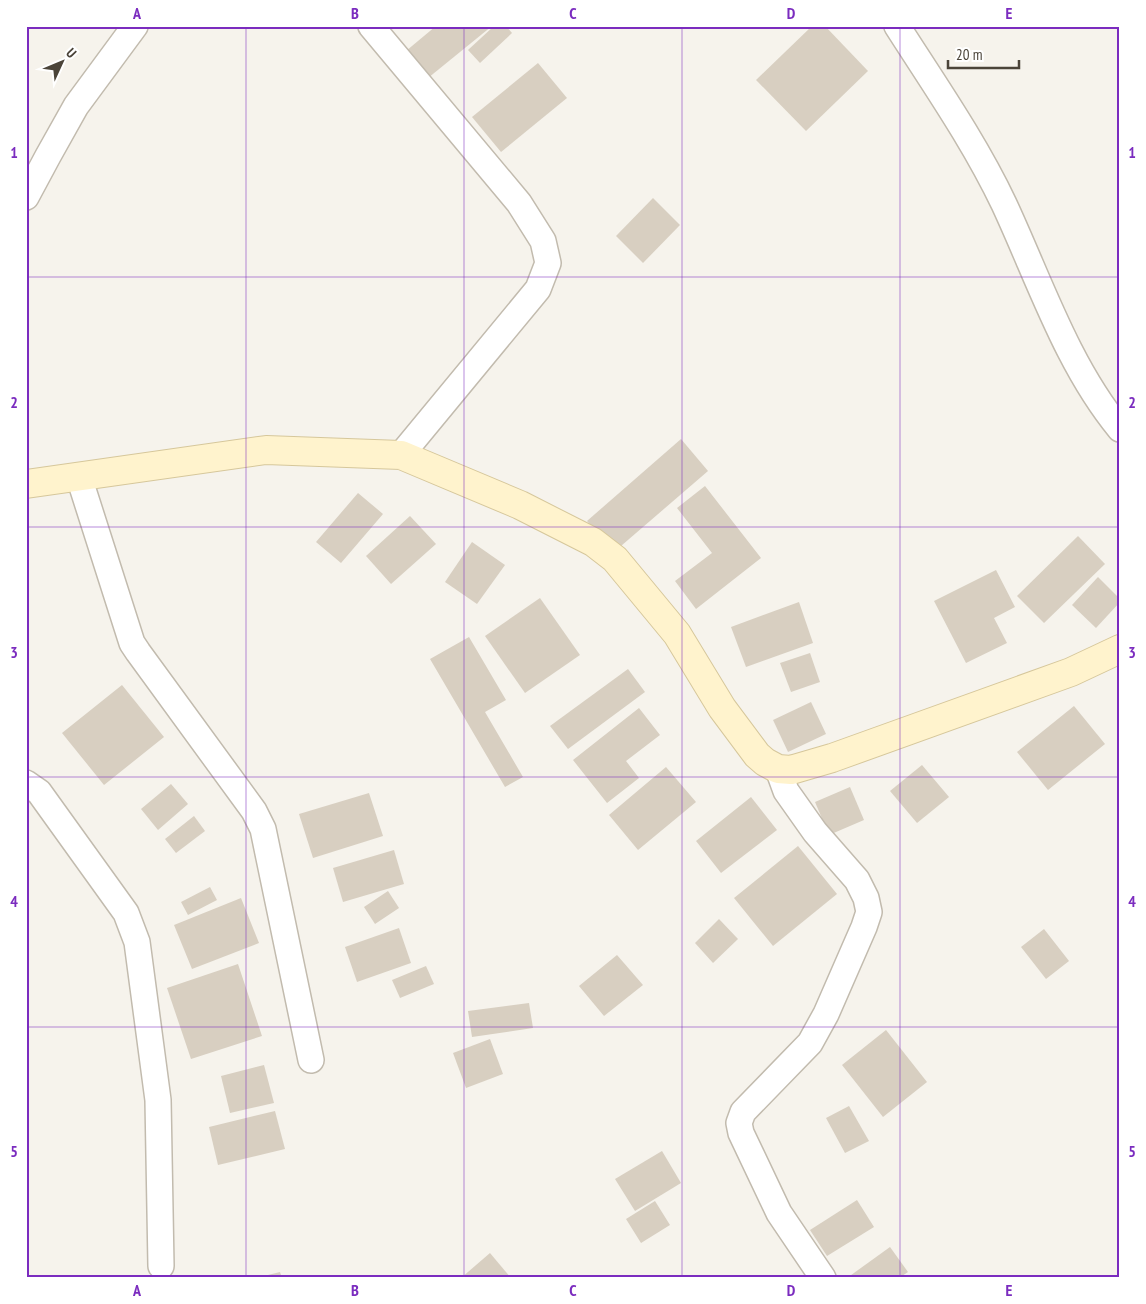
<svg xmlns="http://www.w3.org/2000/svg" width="1146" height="1304" font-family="'PT Sans Narrow',sans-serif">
  <rect width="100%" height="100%" fill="#f6f3ec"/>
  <g fill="#d8cfc1">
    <path d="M 436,26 L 492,26 L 428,78 L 406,51 Z"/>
    <path d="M 494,26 L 506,26 L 512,33 L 480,63 L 468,50 Z"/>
    <path d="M 812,26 L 825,26 L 868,71 L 806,131 L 756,80 Z"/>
    <path d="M 538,63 L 567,98 L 501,152 L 472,117 Z"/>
    <path d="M 653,198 L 680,225 L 643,263 L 616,236 Z"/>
    <path d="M 681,439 L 708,471 L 614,552 L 587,521 Z"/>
    <path d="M 705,486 L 761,558 L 696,609 L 675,581 L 712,553 L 677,508 Z"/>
    <path d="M 358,493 L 383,514 L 341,563 L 316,542 Z"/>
    <path d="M 410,516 L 436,544 L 391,584 L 366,556 Z"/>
    <path d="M 1078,536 L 1105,564 L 1044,623 L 1017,596 Z"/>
    <path d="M 472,542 L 505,565 L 477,604 L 445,582 Z"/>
    <path d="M 996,570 L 1015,607 L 994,618 L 1007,643 L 966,663 L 934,601 Z"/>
    <path d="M 1098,577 L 1120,599 L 1120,602 L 1096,628 L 1072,605 Z"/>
    <path d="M 540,598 L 580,655 L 525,693 L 485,636 Z"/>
    <path d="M 799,602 L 813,643 L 746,667 L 731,627 Z"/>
    <path d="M 469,637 L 506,700 L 485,712 L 523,777 L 505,787 L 430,659 Z"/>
    <path d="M 810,653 L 820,682 L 791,692 L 780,663 Z"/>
    <path d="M 628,669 L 645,692 L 568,749 L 550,726 Z"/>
    <path d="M 122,685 L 164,737 L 104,785 L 62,733 Z"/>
    <path d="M 811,702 L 826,734 L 788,752 L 773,720 Z"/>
    <path d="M 1074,706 L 1105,744 L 1048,790 L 1017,752 Z"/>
    <path d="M 639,708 L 660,735 L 626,761 L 639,778 L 607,803 L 573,760 Z"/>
    <path d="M 922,765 L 949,797 L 917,823 L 890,791 Z"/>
    <path d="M 666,767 L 696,802 L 638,850 L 609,815 Z"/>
    <path d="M 171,784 L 188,804 L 158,830 L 141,809 Z"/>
    <path d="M 850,787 L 864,820 L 829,835 L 815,802 Z"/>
    <path d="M 369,793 L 383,836 L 313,858 L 299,814 Z"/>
    <path d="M 751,797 L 777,830 L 721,873 L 696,841 Z"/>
    <path d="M 194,816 L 205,831 L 176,853 L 165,839 Z"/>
    <path d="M 798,846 L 837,894 L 773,946 L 734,898 Z"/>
    <path d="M 394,850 L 404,884 L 343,902 L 333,868 Z"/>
    <path d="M 210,887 L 217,900 L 188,915 L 181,902 Z"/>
    <path d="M 388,891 L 399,908 L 375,924 L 364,907 Z"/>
    <path d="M 241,898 L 259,943 L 192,969 L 174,925 Z"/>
    <path d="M 719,919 L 738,939 L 713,963 L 695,943 Z"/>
    <path d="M 399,928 L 411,963 L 357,982 L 345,947 Z"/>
    <path d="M 1044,929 L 1069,961 L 1046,979 L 1021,947 Z"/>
    <path d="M 617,955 L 643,985 L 604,1016 L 579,986 Z"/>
    <path d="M 238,964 L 262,1036 L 191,1059 L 167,988 Z"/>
    <path d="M 426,966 L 434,984 L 400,998 L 392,980 Z"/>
    <path d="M 529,1003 L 533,1028 L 472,1037 L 468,1011 Z"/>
    <path d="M 886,1030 L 927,1082 L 883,1117 L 842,1065 Z"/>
    <path d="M 490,1039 L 503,1074 L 466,1088 L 453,1053 Z"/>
    <path d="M 264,1065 L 274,1103 L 230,1113 L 221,1076 Z"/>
    <path d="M 849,1106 L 869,1141 L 845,1153 L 826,1118 Z"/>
    <path d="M 275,1111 L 285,1149 L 218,1165 L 209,1127 Z"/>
    <path d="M 662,1151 L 681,1183 L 635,1211 L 615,1179 Z"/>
    <path d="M 857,1200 L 874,1227 L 827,1256 L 810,1230 Z"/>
    <path d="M 655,1201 L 670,1225 L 641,1243 L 626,1219 Z"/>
    <path d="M 890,1247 L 908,1272 L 899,1278 L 847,1278 Z"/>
    <path d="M 490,1253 L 511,1278 L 461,1278 Z"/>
    <path d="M 280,1272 L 282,1278 L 260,1278 L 260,1277 Z"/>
  </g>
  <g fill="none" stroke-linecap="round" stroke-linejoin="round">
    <g stroke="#c2bbae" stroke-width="28">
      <g id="street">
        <path d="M 371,26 L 519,203 L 543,241 L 548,263 L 538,289 L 401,455"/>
        <path d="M 897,26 C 934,84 974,141 1004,204 C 1039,279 1067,365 1120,429"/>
        <path d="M 26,197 L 48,156 L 76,106 L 135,26"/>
        <path d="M 79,477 L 132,643 L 138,652 L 254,811 L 263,829 L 311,1060"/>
        <path d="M 778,769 L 786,791 L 815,832 L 857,880 L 866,898 L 869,912 L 864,927 L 826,1014 L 810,1043 L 743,1112 L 739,1123 L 741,1133 L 779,1213 L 823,1278"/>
        <path d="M 26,783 L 39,792 L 126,913 L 137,942 L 158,1100 L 161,1266"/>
      </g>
    </g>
    <g stroke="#d6c79b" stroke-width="30">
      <path id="secondary" d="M 26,484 L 266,450 L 401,455 L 520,505 L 593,542 L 615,559 L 677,634 L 722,708 L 757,755 L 765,762 L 778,769 L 791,770 L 832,758 L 1071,672 L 1120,649"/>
    </g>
    <use href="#street" stroke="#fff" stroke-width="25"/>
    <use href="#secondary" stroke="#fff3cd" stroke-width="28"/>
  </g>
  <path fill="none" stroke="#7b2cbf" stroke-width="1" stroke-opacity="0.55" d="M 246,26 L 246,1278M 464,26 L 464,1278M 682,26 L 682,1278M 900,26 L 900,1278M 26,277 L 1120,277M 26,527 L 1120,527M 26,777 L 1120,777M 26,1027 L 1120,1027"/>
  <rect width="1146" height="1304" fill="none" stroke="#ffffff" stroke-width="55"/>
  <g transform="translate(62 62) rotate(46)" stroke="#ffffff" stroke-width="4" paint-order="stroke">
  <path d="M0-4L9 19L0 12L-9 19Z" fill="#4b4439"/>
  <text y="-8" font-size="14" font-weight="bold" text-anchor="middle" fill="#4b4439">U</text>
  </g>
  <path d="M948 60v8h71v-8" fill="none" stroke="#4b4439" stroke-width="2.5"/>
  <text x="956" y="60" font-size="15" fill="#4b4439" stroke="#ffffff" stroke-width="4" paint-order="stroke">20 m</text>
  <rect x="28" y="28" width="1090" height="1248" fill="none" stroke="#7b2cbf" stroke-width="2"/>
  <g font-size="16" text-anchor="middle" font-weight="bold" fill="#7b2cbf">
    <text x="137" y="19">A</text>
    <text x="355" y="19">B</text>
    <text x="573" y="19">C</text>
    <text x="791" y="19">D</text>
    <text x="1009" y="19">E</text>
    <text x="14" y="158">1</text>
    <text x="1132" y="158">1</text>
    <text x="14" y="408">2</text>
    <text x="1132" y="408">2</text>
    <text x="14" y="658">3</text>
    <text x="1132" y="658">3</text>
    <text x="14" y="907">4</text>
    <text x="1132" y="907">4</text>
    <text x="14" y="1157">5</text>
    <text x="1132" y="1157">5</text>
    <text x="137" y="1296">A</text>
    <text x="355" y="1296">B</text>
    <text x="573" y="1296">C</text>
    <text x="791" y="1296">D</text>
    <text x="1009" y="1296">E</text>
  </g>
</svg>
